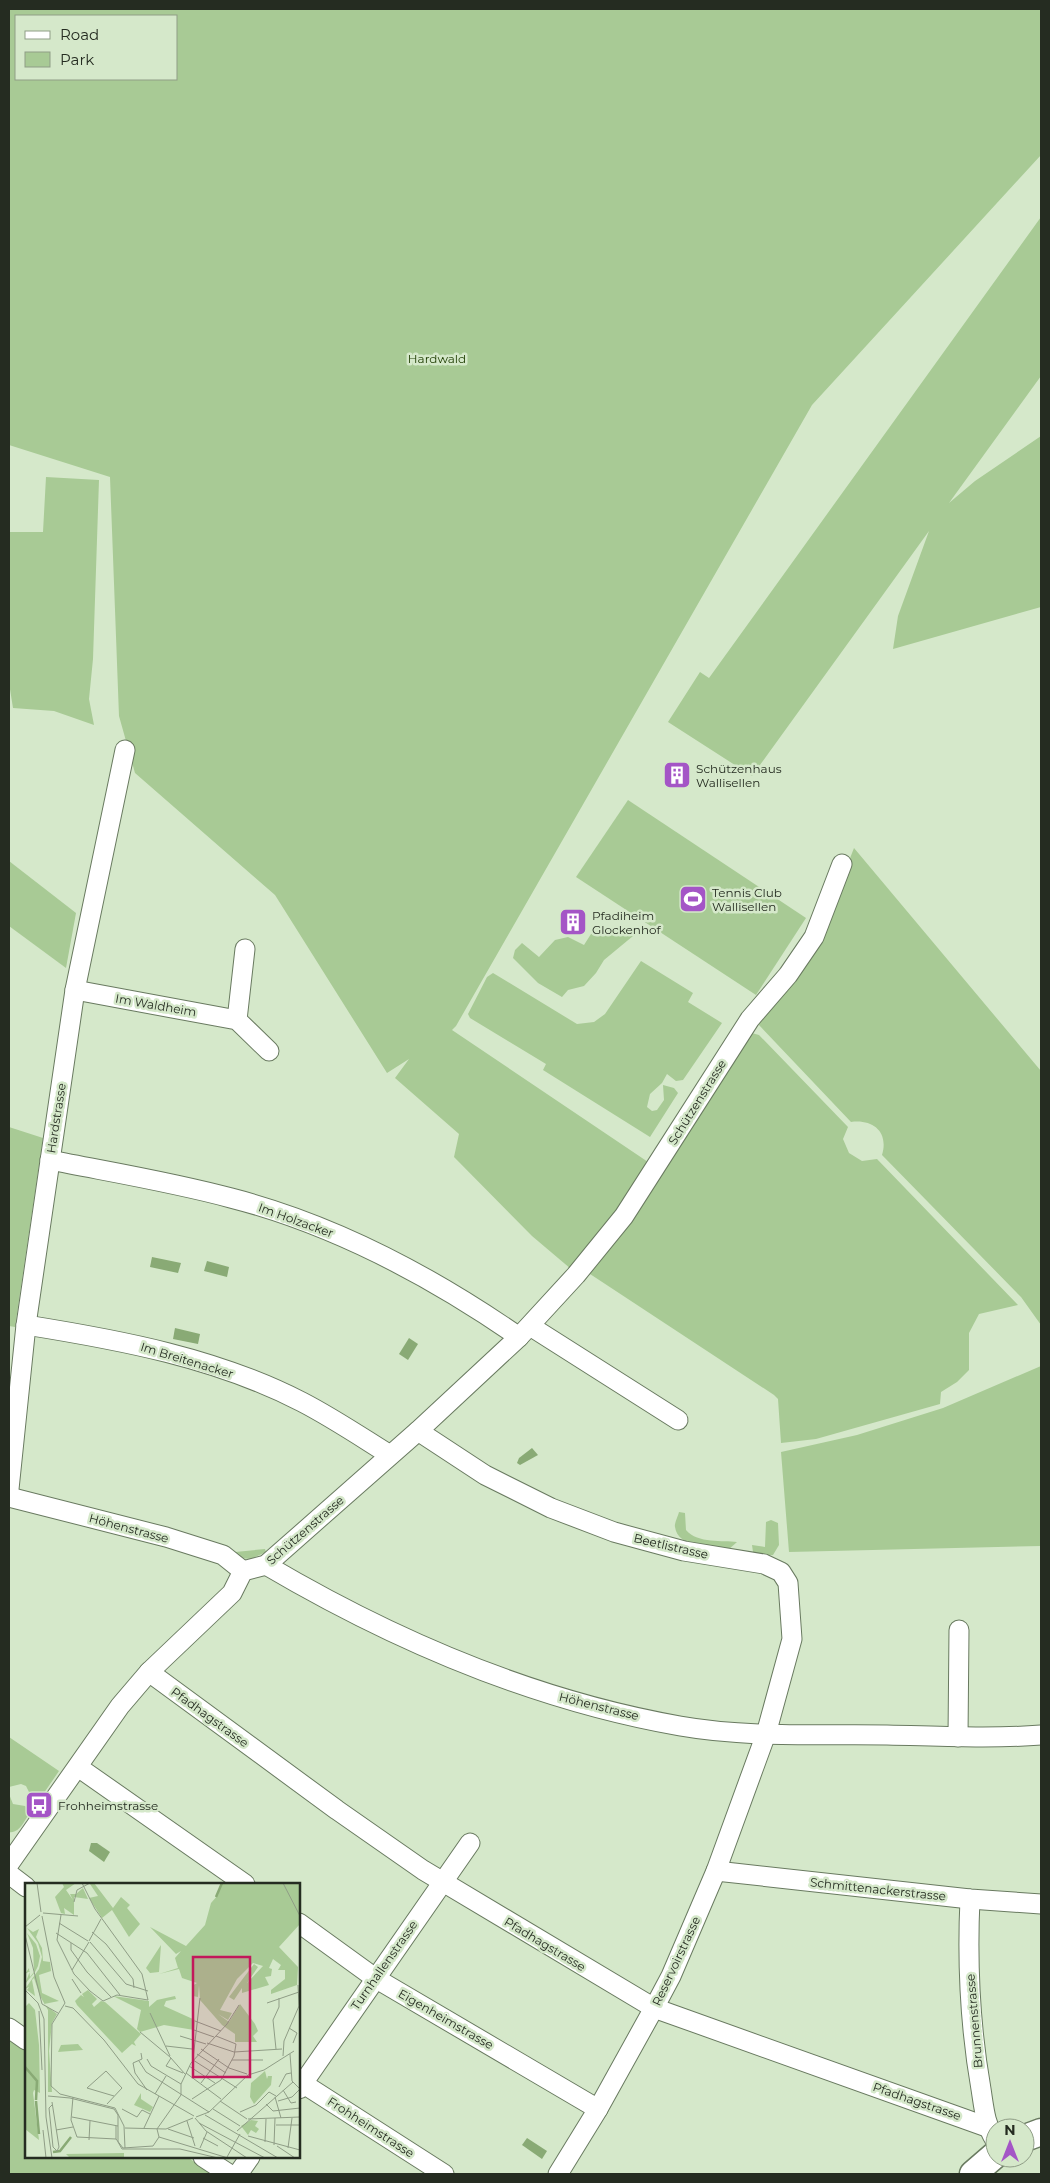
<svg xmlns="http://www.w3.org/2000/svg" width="1050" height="2183" font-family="Montserrat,sans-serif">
  <rect width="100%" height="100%" fill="#d5e8ca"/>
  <g fill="#a8ca95" fill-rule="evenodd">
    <path d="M 9,9 L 1041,9 L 1041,155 L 812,405 L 456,1026 L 452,1030 L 651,1164 L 622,1209 L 571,1269 L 532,1236 L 454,1157 L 459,1134 L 395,1078 L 409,1059 L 387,1073 L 275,895 L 135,773 L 119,716 L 110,477 L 9,445 ZM 16,16 L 176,16 L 176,79 L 16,79 Z"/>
    <path d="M 1041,217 L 1041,376 L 949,503 L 975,481 L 1041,436 L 1041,607 L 893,649 L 898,616 L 929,531 L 752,776 L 668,722 L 700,672 L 709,678 Z"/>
    <path d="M 46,477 L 99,480 L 93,659 L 89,699 L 94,725 L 54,711 L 13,708 L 9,683 L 9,532 L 43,532 Z"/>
    <path d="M 628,800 L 806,918 L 756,995 L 576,877 Z"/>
    <path d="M 854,848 L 1041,1071 L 1041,1325 L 1021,1297 L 882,1155 C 889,1132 873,1119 851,1122 L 759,1025 L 758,1021 L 845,871 Z"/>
    <path d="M 9,861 L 76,913 L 66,968 L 9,926 Z"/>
    <path d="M 625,929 L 633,936 L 604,960 L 596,973 L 584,986 L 568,990 L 562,997 L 538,983 L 513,958 L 515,950 L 522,943 L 539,957 L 555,940 L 568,937 L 584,945 L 591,934 Z"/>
    <path d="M 641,961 L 693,993 L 688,1002 L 722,1023 L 683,1080 L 676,1081 L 667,1074 L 662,1083 L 650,1094 L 647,1107 L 652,1111 L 657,1110 L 664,1100 L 663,1085 L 674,1088 L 678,1093 L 650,1137 L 543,1070 L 546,1064 L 470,1018 L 468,1014 L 487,977 L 493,973 L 577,1024 L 594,1022 L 605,1014 Z"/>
    <path d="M 748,1032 L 759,1035 L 848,1127 L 843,1139 L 849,1153 L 862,1161 L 877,1159 L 1018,1305 L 979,1314 L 969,1333 L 969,1370 L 957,1382 L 941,1392 L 940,1404 L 816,1439 L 781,1443 L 778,1399 L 774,1395 L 590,1274 Z"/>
    <path d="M 9,1127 L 43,1138 L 15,1327 L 9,1326 Z"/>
    <path d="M 1041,1366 L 1041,1546 L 789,1552 L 781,1452 L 857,1435 L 943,1408 Z"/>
    <path d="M 679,1512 L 685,1513 L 686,1530 C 698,1544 723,1540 737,1542 L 728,1550 C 711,1547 678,1548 675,1527 C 674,1524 678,1516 679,1512 Z"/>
    <path d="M 771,1520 L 778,1523 L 779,1545 L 773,1555 L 758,1556 L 753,1552 L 752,1545 L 765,1547 L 766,1522 Z"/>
    <path d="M 265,1549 L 266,1552 L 251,1559 L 239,1558 L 235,1552 Z"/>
    <path d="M 9,1737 L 59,1771 L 35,1806 L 30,1802 L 29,1792 L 26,1786 L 21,1784 L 9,1787 Z"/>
    <path d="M 9,1794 L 13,1804 L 25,1806 L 31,1811 C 25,1819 20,1834 9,1832 Z"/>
    <path d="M 9,2039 L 26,2051 L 26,2157 L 187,2157 L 213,2174 L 9,2174 Z"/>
  </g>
  <g fill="#89aa75">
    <path d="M 152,1257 L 181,1263 L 178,1273 L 150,1267 Z"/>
    <path d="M 207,1261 L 229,1267 L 227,1277 L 204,1271 Z"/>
    <path d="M 175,1328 L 200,1334 L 198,1344 L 173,1339 Z"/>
    <path d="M 409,1338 L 418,1344 L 408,1360 L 399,1354 Z"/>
    <path d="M 532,1448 L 538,1455 L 520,1465 L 517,1463 L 519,1458 Z"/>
    <path d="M 91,1843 L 97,1843 L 110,1852 L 104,1862 L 89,1851 Z"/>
    <path d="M 527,2138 L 547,2151 L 542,2159 L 522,2145 Z"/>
  </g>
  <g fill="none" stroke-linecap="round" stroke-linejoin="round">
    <g stroke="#697a60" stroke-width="21">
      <g id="minor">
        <path d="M 75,990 L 237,1020 L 269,1051"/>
        <path d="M 237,1020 L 245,949"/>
        <path d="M 50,1160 C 110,1172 172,1182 231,1198 C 336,1225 431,1276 519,1337"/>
        <path d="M 26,1325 C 120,1340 217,1358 302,1402 C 333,1418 361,1437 390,1455"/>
        <path d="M 530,1326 L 678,1420"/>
        <path d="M 418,1431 L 485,1475 L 551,1508 L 614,1532 L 684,1551 L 764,1564 L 781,1572 L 788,1583 L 792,1639 L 766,1734 L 716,1871 L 671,1976 L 654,2008 L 598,2109 L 558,2174"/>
        <path d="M 9,1489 L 26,1325 L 75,990 L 125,750"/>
        <path d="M 9,1497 L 166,1537 L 223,1555 L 243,1571"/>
        <path d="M 266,1565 C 395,1641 532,1700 680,1726 C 748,1738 819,1734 887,1735 C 938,1736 990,1739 1041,1735"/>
        <path d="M 149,1672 L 337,1810 L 423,1870 L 654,2008 L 987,2127"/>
        <path d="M 958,1737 L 959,1630"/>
        <path d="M 78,1767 L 245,1884"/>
        <path d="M 9,1864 L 120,1706 L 149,1672 L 232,1593 L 243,1571 L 266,1565 L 418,1431 L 519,1337 L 576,1275 L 624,1216 L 750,1019 L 788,975 L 814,937 L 842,864"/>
        <path d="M 716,1871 L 970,1899 L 1041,1904"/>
        <path d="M 9,1874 L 26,1887"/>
        <path d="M 970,1899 C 967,1963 970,2026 981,2089 C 984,2108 985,2124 995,2140"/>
        <path d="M 299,1923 L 375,1978 L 598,2109"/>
        <path d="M 9,2028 L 26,2040"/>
        <path d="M 299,2081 L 444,2174"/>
        <path d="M 299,2089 L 470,1843"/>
        <path d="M 203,2157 L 229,2174"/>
        <path d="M 238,2174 L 250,2157"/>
      </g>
    </g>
    <g stroke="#697a60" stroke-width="29">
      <g id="secondary">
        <path d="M 1025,2138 L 1041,2132"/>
        <path d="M 973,2174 L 995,2155"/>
      </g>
    </g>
    <use href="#minor" stroke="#fff" stroke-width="19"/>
    <use href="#secondary" stroke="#fff" stroke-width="26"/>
  </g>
  <defs>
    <g id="building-square" transform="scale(1.4375)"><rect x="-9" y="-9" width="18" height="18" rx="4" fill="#a455c6" stroke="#d5e8ca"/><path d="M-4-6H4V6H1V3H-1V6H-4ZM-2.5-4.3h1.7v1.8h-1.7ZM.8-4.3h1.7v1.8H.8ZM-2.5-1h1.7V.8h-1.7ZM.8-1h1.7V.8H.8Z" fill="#fff"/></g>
    <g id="stadium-square" transform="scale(1.4375)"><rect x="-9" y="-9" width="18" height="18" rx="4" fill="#a455c6" stroke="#d5e8ca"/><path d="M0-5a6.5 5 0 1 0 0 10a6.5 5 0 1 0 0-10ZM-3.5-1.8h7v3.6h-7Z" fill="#fff"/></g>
    <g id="bus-square" transform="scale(1.4375)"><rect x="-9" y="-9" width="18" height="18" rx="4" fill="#a455c6" stroke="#d5e8ca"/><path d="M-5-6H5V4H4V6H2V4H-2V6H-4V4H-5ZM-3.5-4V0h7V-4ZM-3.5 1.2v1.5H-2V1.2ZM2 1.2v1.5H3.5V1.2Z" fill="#fff"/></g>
  </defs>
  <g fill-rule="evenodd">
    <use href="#building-square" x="677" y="775"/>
    <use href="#stadium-square" x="693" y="899"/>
    <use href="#building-square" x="573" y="922"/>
    <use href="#bus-square" x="39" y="1805"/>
  </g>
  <g text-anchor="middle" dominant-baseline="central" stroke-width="5" stroke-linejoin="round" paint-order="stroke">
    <g font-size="12" fill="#1d3c01" stroke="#d5e8ca">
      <text x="437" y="358">Hardwald</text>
    </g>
    <g font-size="12" fill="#252c21" stroke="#d5e8ca" text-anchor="start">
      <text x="696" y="768">Schützenhaus<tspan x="696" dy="14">Wallisellen</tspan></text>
      <text x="712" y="892">Tennis Club<tspan x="712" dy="14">Wallisellen</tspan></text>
      <text x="592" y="915">Pfadiheim<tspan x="592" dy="14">Glockenhof</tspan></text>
      <text x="58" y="1805">Frohheimstrasse</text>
    </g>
    <g font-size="12" fill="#252c21" stroke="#d5e8ca">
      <text transform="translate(156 1005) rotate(10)">Im Waldheim</text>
      <text transform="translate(697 1102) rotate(-58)">Schützenstrasse</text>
      <text transform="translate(56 1118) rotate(-81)">Hardstrasse</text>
      <text transform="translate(296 1220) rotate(20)">Im Holzacker</text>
      <text transform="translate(187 1360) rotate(17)">Im Breitenacker</text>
      <text transform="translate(129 1528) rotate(15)">Höhenstrasse</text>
      <text transform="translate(305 1530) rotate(-41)">Schützenstrasse</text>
      <text transform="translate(671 1546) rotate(13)">Beetlistrasse</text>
      <text transform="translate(599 1706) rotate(14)">Höhenstrasse</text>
      <text transform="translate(210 1717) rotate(36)">Pfadhagstrasse</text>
      <text transform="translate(878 1889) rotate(6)">Schmittenackerstrasse</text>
      <text transform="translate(545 1944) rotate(31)">Pfadhagstrasse</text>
      <text transform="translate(676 1961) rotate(-65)">Reservoirstrasse</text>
      <text transform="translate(384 1965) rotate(-55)">Turnhallenstrasse</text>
      <text transform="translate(446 2019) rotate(30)">Eigenheimstrasse</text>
      <text transform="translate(974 2021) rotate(-95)">Brunnenstrasse</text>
      <text transform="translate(917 2101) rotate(19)">Pfadhagstrasse</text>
      <text transform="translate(371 2127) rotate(33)">Frohheimstrasse</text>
    </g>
  </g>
  <g transform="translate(25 1883)">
    <rect width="275" height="275" fill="#d5e8ca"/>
    <path d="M 37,0 L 51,0 L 41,7 L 48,17 L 45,11 L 51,11 L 58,5 L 63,16 L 49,14 L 49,32 L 39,25 L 40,31 L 36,30 L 30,14 L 39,4 ZM 69,0 L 88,25 L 96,14 L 105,22 L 102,25 L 115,41 L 104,54 L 87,27 L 77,35 L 64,15 L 73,13 L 65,1 ZM 196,0 L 275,0 L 275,41 L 254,64 L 273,84 L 272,102 L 246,111 L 246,107 L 260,96 L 260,87 L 253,87 L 256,82 L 248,76 L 244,85 L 247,86 L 246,93 L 240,94 L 244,102 L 217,110 L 217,105 L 209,117 L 204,114 L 229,81 L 233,84 L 222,100 L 238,83 L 228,80 L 212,96 L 195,127 L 207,130 L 203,137 L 193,131 L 204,139 L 215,121 L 230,141 L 233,148 L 228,153 L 232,159 L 210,159 L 210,151 L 197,142 L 175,117 L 174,102 L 173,114 L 168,113 L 167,103 L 172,100 L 157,95 L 154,86 L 134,91 L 153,85 L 150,75 L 156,68 L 151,71 L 125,44 L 161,63 L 180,42 L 186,20 L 193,12 ZM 2,45 L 8,49 L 14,46 L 11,54 L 17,65 L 18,78 L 25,79 L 26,88 L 14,92 L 17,110 L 34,118 L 19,121 L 32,131 L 27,140 L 24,168 L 27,209 L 23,209 L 23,127 L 15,113 L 9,95 L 7,97 L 10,113 L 2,107 L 4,104 L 0,106 L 14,86 L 17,74 L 13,60 ZM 2,50 L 11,61 L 15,73 L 13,83 L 10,89 L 0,101 L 5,88 L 0,91 L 4,85 L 5,94 L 9,89 L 8,65 ZM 136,62 L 134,89 L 125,90 L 121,85 ZM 63,107 L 72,116 L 67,121 L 69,124 L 76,118 L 80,119 L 116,151 L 109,159 L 111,163 L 107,161 L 97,170 L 52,122 L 50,118 L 56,112 L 59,114 L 57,111 ZM 88,113 L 124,118 L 124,124 L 132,117 L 150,113 L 151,116 L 141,118 L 139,123 L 170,137 L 169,147 L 139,142 L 115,149 L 112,146 L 116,127 ZM 4,120 L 10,127 L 14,162 L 15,210 L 9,207 L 8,210 L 14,257 L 0,246 L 0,124 ZM 53,161 L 58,167 L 33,169 L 36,162 ZM 240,188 L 242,196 L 243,193 L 247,193 L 246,202 L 229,221 L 225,214 L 226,200 ZM 116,210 L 116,216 L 128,224 L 125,229 L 109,222 ZM 226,237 L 233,238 L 230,243 L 234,246 L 231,250 L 226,247 L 223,252 L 216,243 ZM 99,270 L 99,275 L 45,275 L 41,271 Z" fill="#a8ca95"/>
    <path fill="none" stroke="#89aa75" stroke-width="2.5" d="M 191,14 L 197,0M 0,184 L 12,198 L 11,217M 11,218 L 14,251M 28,269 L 35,268 L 46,254"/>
    <path fill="none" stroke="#8f9d86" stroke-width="1" d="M 12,0 L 16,29M 258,0 L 275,33M 49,19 L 52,7 L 65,0M 18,30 L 53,33M 36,32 L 32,57 L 49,91 L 65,108 L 78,118 L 92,112 L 123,117 L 117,91 L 70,26 L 57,0M 17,33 L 29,94 L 40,120 L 27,141 L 26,203 L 35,211 L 90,225 L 99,243 L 100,265M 34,40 L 63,58M 0,44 L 15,32M 67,49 L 81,61 L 108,96 L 109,105M 31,50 L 62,70 L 95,112M 0,52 L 17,121M 64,58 L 76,36M 65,59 L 101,101 L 123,108M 46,60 L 46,67 L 62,89 L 86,114M 47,87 L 64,59M 47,96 L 56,110M 0,107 L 13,120 L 19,136 L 21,234 L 27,275M 242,120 L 274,109M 17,121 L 33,130M 40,123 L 48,125 L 79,157 L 113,201 L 169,233M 14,128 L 17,187M 125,130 L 145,173M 170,138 L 196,148M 264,145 L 272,150 L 268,160M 169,147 L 189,154M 115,149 L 145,174 L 160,191M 155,153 L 181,161M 182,160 L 209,169 L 257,166M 141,163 L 167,166M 176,166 L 204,185 L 222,191M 251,166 L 248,137 L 254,124 L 254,115M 172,171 L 201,190M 265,171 L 267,198 L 275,206M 258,173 L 259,158 L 274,123 L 273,102M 146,175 L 141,183 L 158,190M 122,176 L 126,183 L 156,201M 168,176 L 175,115M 168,177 L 212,205M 207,177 L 238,177M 114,178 L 121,189 L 184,229M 108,180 L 110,190 L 122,207M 108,180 L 117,176 L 116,170M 164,183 L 190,200M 161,190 L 196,216M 176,200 L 194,176M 254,204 L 261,191 L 266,190M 258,207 L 266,220 L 271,219M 130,211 L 141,193M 23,213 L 45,215 L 89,226 L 93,232 L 93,259 L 97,266 L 155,266 L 193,275M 48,214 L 46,237 L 52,254 L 91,256M 250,214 L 256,235M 167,216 L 196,197 L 209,173 L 211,161 L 191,153M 195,218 L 222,236M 253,218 L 267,214 L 275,206M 27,219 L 34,264 L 32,268 L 28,264 L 24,225 L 27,222M 82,221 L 97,205 L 81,188 L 62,205 L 89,213M 241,221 L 248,228 L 275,225M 97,226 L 112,234 L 117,227 L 125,231M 188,226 L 215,243M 215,229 L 231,222 L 244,209 L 251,213M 180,232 L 253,275M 47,234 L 93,243M 171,234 L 184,229 L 223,192 L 239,187 L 269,168M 170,235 L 181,248 L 222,275M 223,236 L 275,234M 162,238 L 170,263M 174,240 L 240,275M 251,242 L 275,242M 91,243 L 91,256 L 98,265 L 128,263 L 134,254M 100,245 L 141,246 L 168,235M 119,245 L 134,213M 143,246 L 169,255M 18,247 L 21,275M 31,247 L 48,244M 212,248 L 268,199M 223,253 L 275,267M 134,254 L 132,246 L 156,212 L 156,201 L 166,180 L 202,141 L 214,122M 134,254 L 203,275M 178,255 L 193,263M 64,257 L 65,238M 240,259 L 241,236M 249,262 L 250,235M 252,263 L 270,275M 175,265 L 182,249M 263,265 L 267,235M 202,274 L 215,251"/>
    <path fill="#c2185b" fill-opacity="0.15" stroke="#c2185b" stroke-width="2.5" d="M 168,74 L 225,74 L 225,194 L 168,194 Z"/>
    <rect width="275" height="275" fill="none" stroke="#252c21" stroke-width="2.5"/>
  </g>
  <rect width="1050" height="2183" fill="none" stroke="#252c21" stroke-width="20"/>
  <rect x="15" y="15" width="162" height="65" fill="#d5e8ca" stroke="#8f9d86"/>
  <rect x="25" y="31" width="25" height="8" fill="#ffffff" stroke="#8f9d86"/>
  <text x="60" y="40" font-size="15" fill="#252c21">Road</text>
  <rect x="25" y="52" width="25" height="15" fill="#a8ca95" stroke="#8f9d86"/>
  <text x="60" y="65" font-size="15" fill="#252c21">Park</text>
  <g transform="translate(1010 2143)"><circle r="24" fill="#d5e8ca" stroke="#8f9d86"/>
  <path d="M0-4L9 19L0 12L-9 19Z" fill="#a455c6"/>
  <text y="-8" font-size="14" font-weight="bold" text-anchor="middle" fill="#252c21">N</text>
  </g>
</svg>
